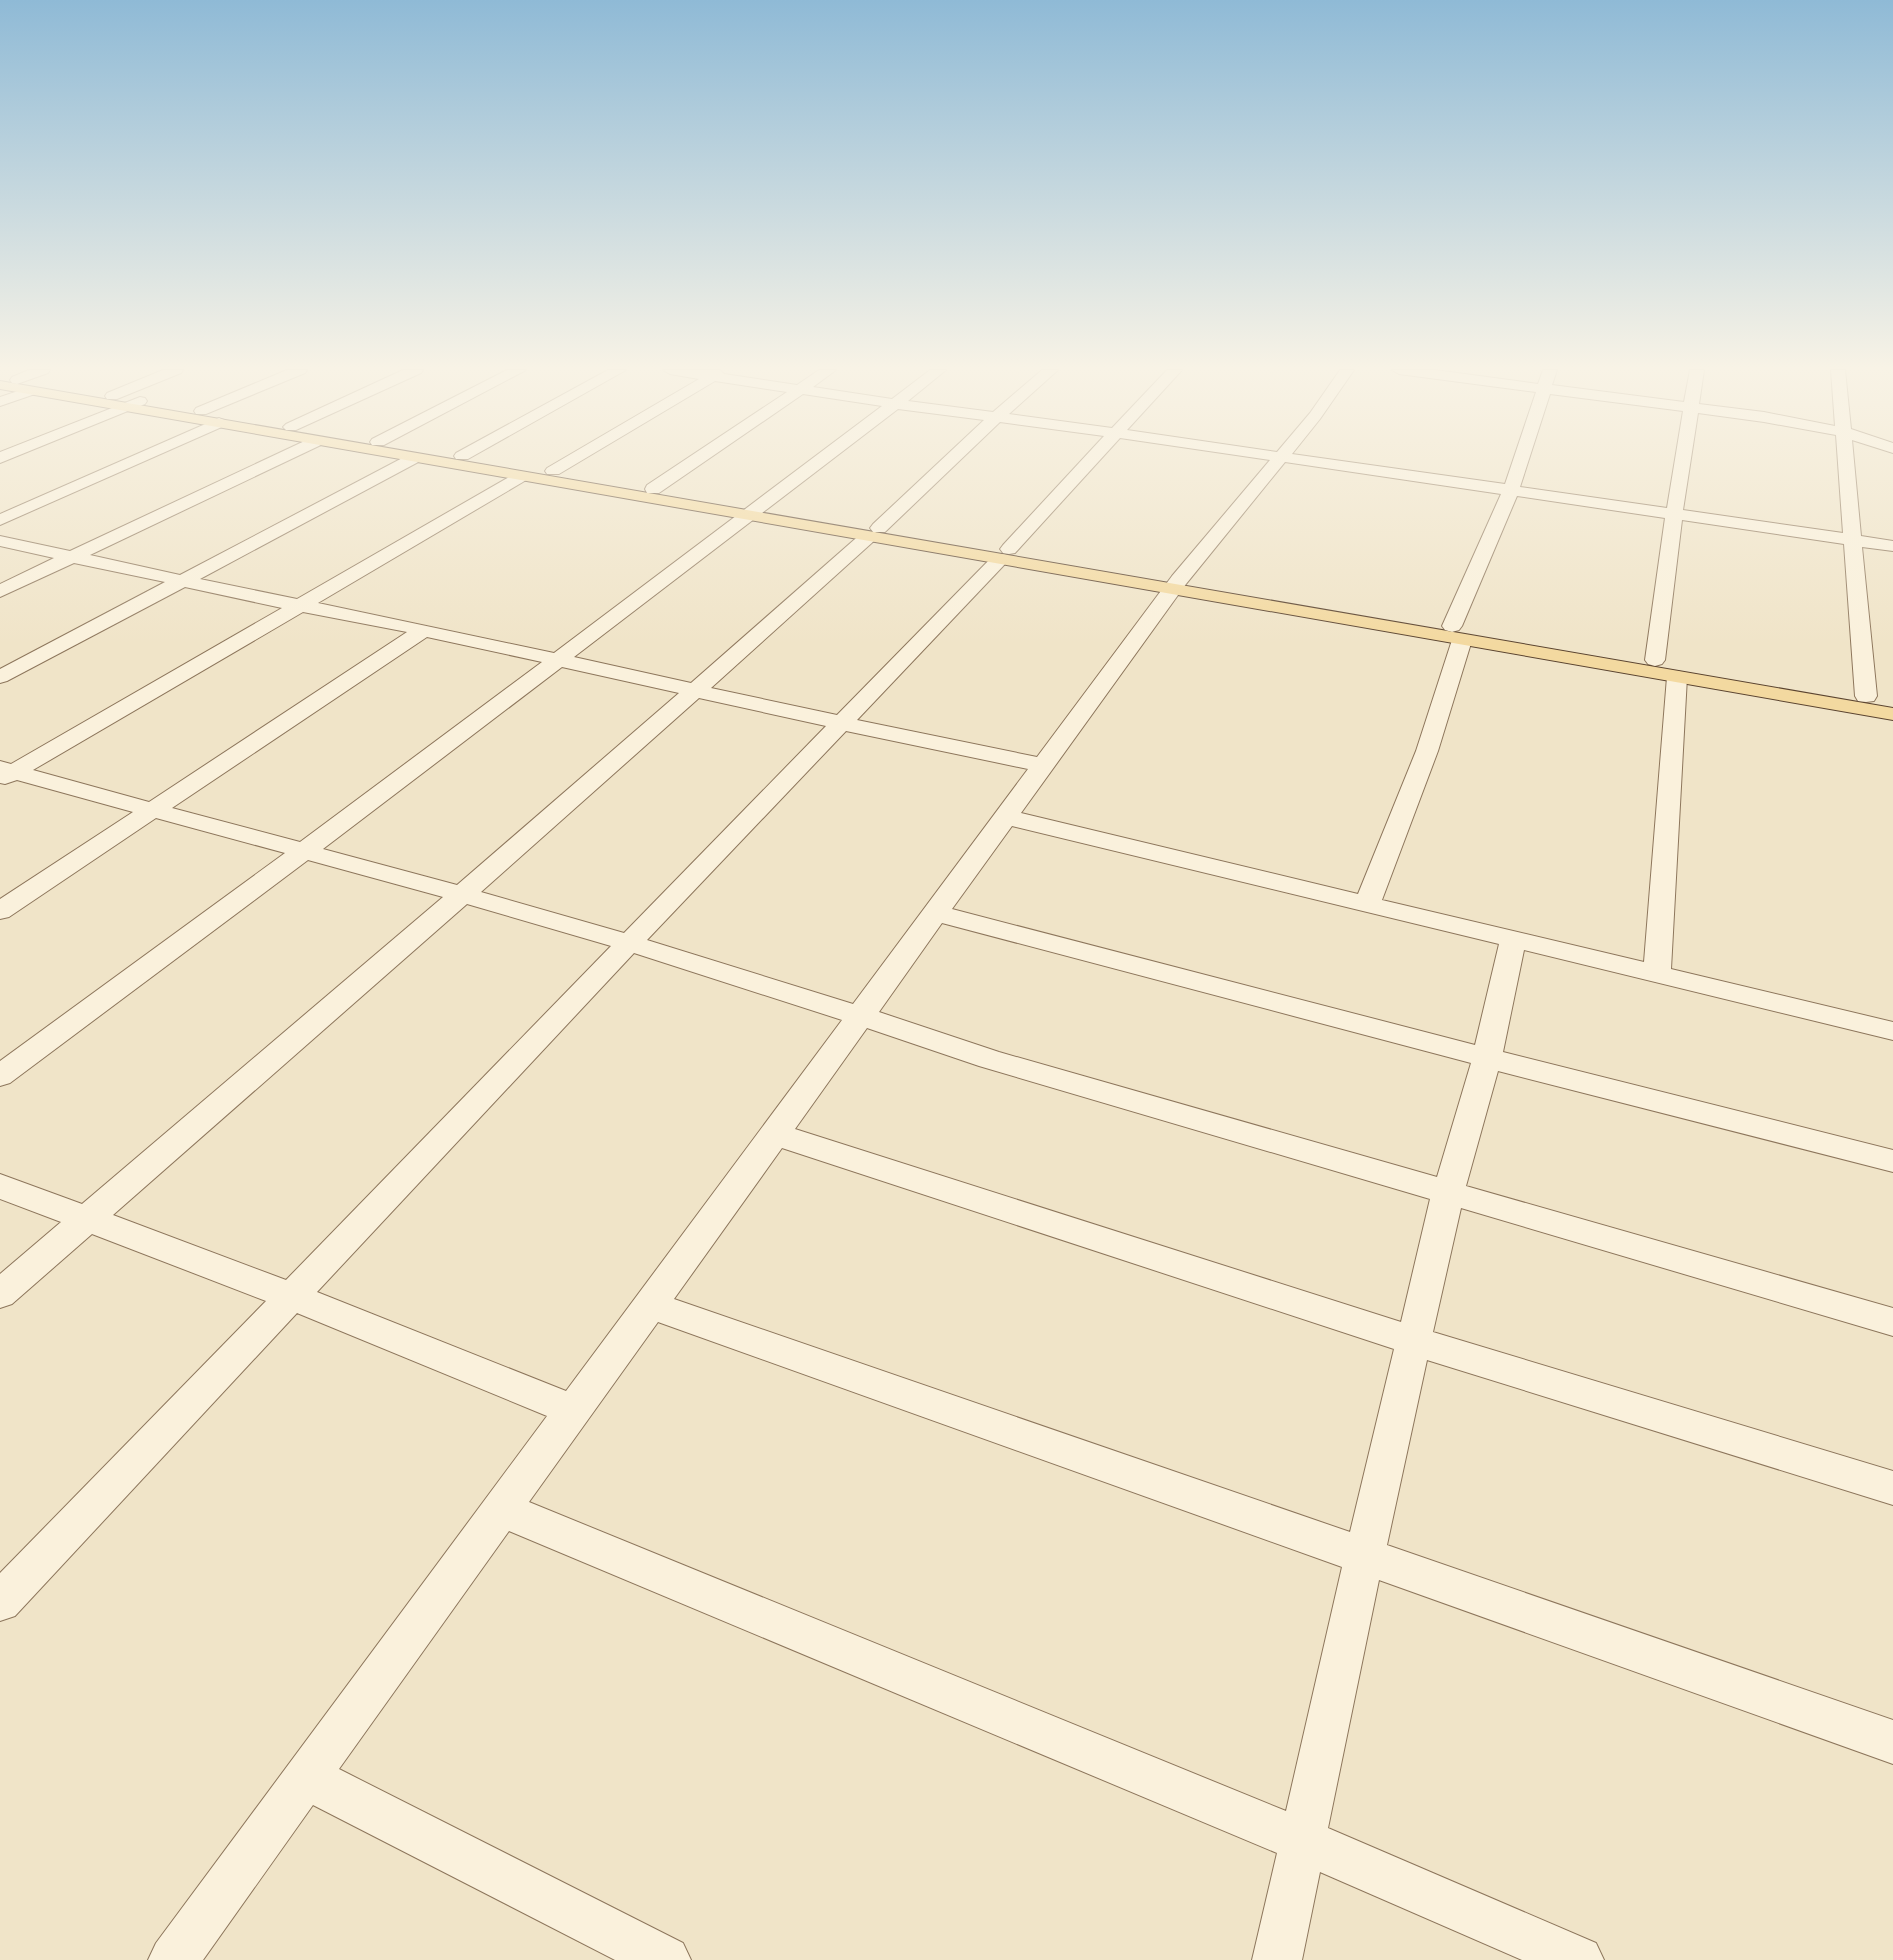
<svg xmlns="http://www.w3.org/2000/svg" width="1893" height="1960" font-family="'Libre Baskerville',serif">
  <rect width="100%" height="100%" fill="#f0e4c8"/>
  <g fill="none" stroke-linecap="round" stroke-linejoin="round">
    <g stroke="#8d765c" stroke-width="2">
      <g id="minor">
        <path d="M 29,370 L 50,370 L 48,373 L 17,384 L 12,383 L 10,380 L 12,377 Z"/>
        <path d="M 163,370 L 183,370 L 181,373 L 117,399 L 107,399 L 105,396 L 107,393 Z"/>
        <path d="M 287,370 L 307,370 L 305,373 L 206,414 L 196,414 L 194,411 L 196,408 Z"/>
        <path d="M 403,370 L 423,370 L 421,373 L 296,430 L 286,430 L 283,427 L 286,424 Z"/>
        <path d="M 507,370 L 526,370 L 384,445 L 372,445 L 370,442 L 372,439 Z"/>
        <path d="M 608,370 L 626,370 L 468,459 L 456,459 L 454,456 L 456,453 Z"/>
        <path d="M 663,370 L 720,370 L 724,374 L 797,385 L 819,370 L 836,370 L 813,387 L 892,399 L 930,370 L 946,370 L 908,401 L 993,412 L 1042,370 L 1058,370 L 1009,414 L 1112,428 L 1167,370 L 1182,370 L 1127,430 L 1277,452 L 1310,413 L 1340,370 L 1354,370 L 1320,419 L 1292,454 L 1505,484 L 1536,392 L 1399,374 L 1392,370 L 1435,370 L 1538,384 L 1543,370 L 1557,370 L 1552,385 L 1684,402 L 1690,370 L 1704,370 L 1699,404 L 1764,412 L 1835,426 L 1831,370 L 1845,370 L 1851,429 L 1893,443 L 1893,453 L 1852,440 L 1861,536 L 1893,541 L 1893,551 L 1862,547 L 1877,696 L 1874,701 L 1866,702 L 1858,701 L 1855,696 L 1844,544 L 1682,520 L 1665,660 L 1662,664 L 1655,666 L 1648,664 L 1645,660 L 1665,518 L 1517,496 L 1462,626 L 1459,630 L 1452,632 L 1445,630 L 1442,626 L 1501,494 L 1285,462 L 1186,584 L 1021,813 L 1358,894 L 1416,751 L 1452,640 L 1455,636 L 1462,634 L 1469,636 L 1472,640 L 1438,751 L 1382,900 L 1644,962 L 1667,677 L 1670,673 L 1677,671 L 1684,673 L 1687,677 L 1671,969 L 1893,1022 L 1893,1040 L 1524,950 L 1503,1052 L 1893,1150 L 1893,1172 L 1498,1071 L 1466,1186 L 1893,1308 L 1893,1336 L 1461,1208 L 1433,1332 L 1893,1471 L 1893,1505 L 1427,1360 L 1387,1545 L 1893,1720 L 1893,1764 L 1379,1580 L 1328,1828 L 1596,1943 L 1604,1960 L 1522,1960 L 1320,1872 L 1302,1960 L 1252,1960 L 1277,1853 L 509,1531 L 339,1769 L 683,1943 L 691,1960 L 615,1960 L 313,1805 L 203,1960 L 148,1960 L 156,1943 L 547,1416 L 297,1313 L 15,1616 L 0,1621 L 0,1573 L 266,1301 L 92,1234 L 12,1304 L 0,1308 L 0,1274 L 61,1222 L 0,1199 L 0,1174 L 82,1204 L 443,897 L 308,860 L 10,1083 L 0,1086 L 0,1061 L 285,853 L 156,818 L 9,917 L 0,919 L 0,899 L 133,812 L 17,780 L 5,784 L 0,783 L 0,761 L 11,764 L 282,608 L 185,587 L 7,681 L 0,683 L 0,669 L 165,582 L 74,563 L 0,597 L 0,584 L 54,558 L 0,546 L 0,536 L 70,551 L 311,438 L 323,438 L 325,441 L 323,444 L 90,555 L 180,575 L 410,454 L 422,454 L 424,457 L 422,460 L 200,579 L 297,599 L 516,473 L 528,473 L 530,476 L 528,479 L 318,603 L 554,653 L 882,406 L 803,394 L 659,493 L 647,493 L 645,489 L 647,485 L 787,392 L 715,381 L 559,474 L 547,474 L 545,471 L 547,468 L 699,379 L 670,374 ZM 1550,394 L 1683,411 L 1667,508 L 1520,487 ZM 898,409 L 984,420 L 873,524 L 870,528 L 873,532 L 863,532 L 691,683 L 574,657 ZM 1698,413 L 1764,422 L 1836,435 L 1843,533 L 1683,510 ZM 1000,422 L 1104,436 L 1003,545 L 1000,549 L 1003,553 L 1009,554 L 1015,553 L 1120,438 L 1270,460 L 1172,576 L 1037,757 L 857,720 L 1006,563 L 1009,559 L 1006,555 L 1000,554 L 994,555 L 837,715 L 711,688 L 875,540 L 878,536 L 875,532 L 885,532 ZM 303,612 L 407,632 L 149,802 L 33,770 ZM 427,637 L 542,662 L 300,842 L 172,808 ZM 562,667 L 679,693 L 457,885 L 323,849 ZM 699,698 L 826,726 L 624,933 L 481,892 ZM 846,731 L 1028,769 L 853,1004 L 647,940 ZM 1012,826 L 1499,944 L 1475,1045 L 952,909 ZM 467,904 L 611,946 L 286,1280 L 113,1215 ZM 942,923 L 1471,1063 L 1437,1177 L 999,1052 L 879,1012 ZM 634,953 L 842,1020 L 566,1391 L 317,1292 ZM 867,1028 L 979,1066 L 1430,1199 L 1401,1322 L 795,1129 ZM 782,1148 L 1394,1349 L 1350,1532 L 674,1299 ZM 658,1322 L 1342,1567 L 1286,1811 L 529,1502 Z"/>
        <path d="M 30,387 L 35,388 L 37,391 L 35,394 L 0,406 L 0,397 Z"/>
        <path d="M 140,397 L 145,398 L 147,401 L 145,404 L 0,463 L 0,452 Z"/>
        <path d="M 219,418 L 224,420 L 227,423 L 224,426 L 0,525 L 0,514 Z"/>
      </g>
    </g>
    <g stroke="#5b4430" stroke-width="2">
      <path id="major" d="M 0,381 L 1893,708 L 1893,720 L 0,389 Z"/>
    </g>
    <use href="#minor" fill="#faf1dc" fill-rule="evenodd"/>
    <use href="#major" fill="#f3d9a0" fill-rule="evenodd"/>
  </g>
  <linearGradient id="sky" x2="0" y2="1"><stop stop-color="#8fbad6"/><stop offset="0.57" stop-color="#f8f3e6"/><stop offset="1" stop-color="#f8f3e6" stop-opacity="0"/></linearGradient>
  <rect width="1893" height="645" fill="url(#sky)"/>
</svg>
